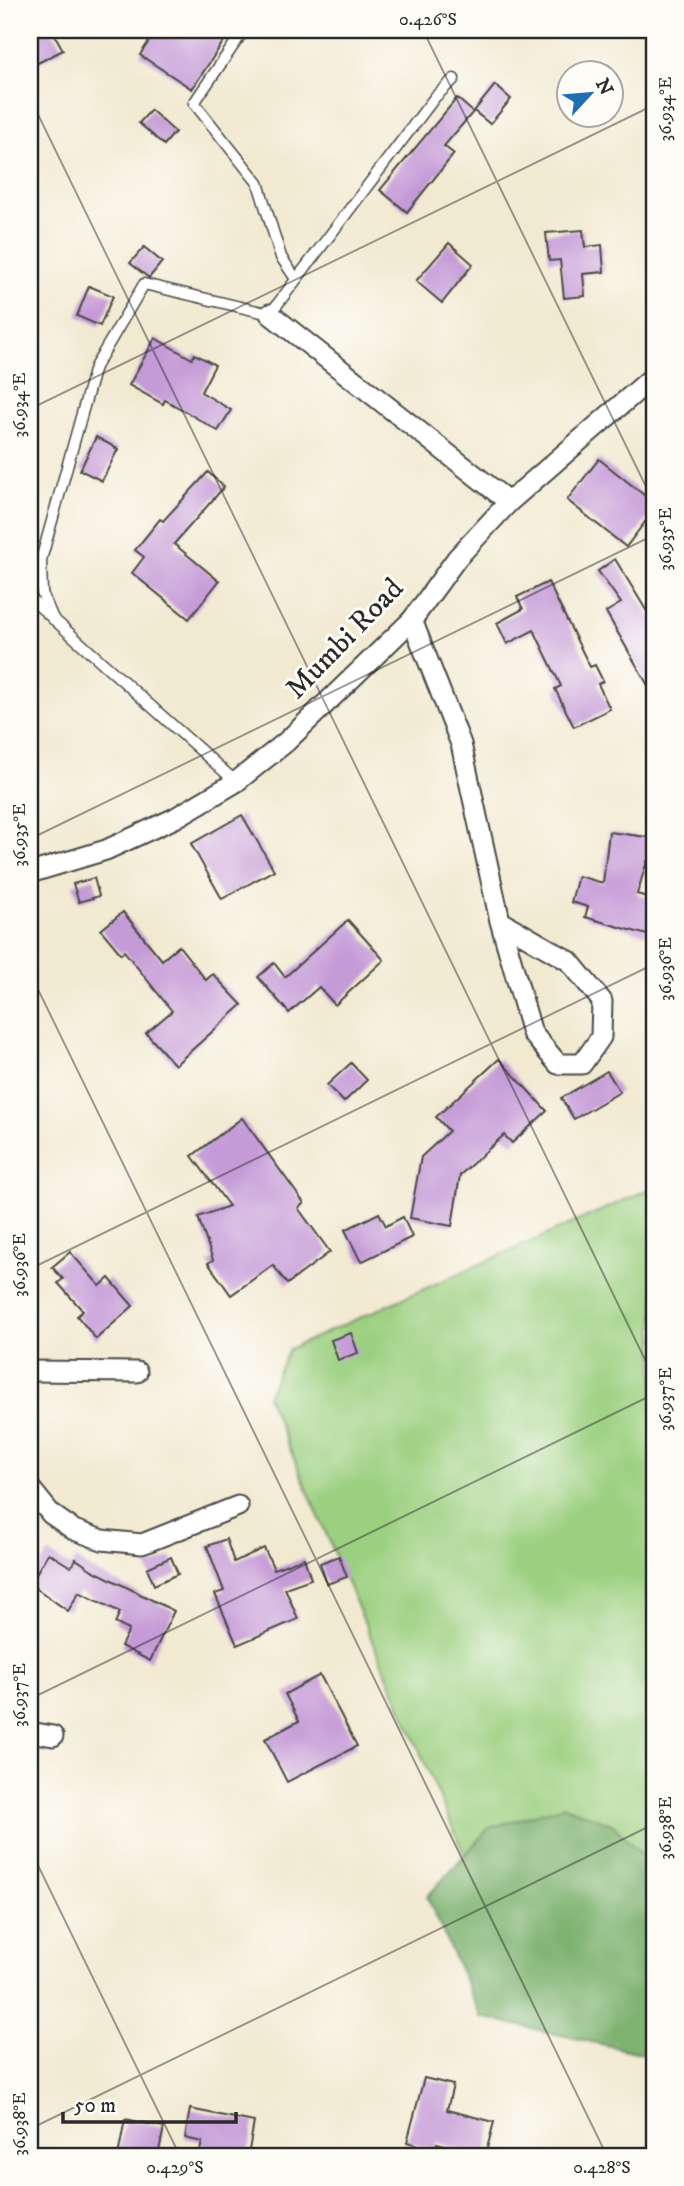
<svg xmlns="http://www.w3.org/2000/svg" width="684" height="2186" font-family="'IM FELL DW Pica',serif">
  <rect width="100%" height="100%" fill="#fdfcf7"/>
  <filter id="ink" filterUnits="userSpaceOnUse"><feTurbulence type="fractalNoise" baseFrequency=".0143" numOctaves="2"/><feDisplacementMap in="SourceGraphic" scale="14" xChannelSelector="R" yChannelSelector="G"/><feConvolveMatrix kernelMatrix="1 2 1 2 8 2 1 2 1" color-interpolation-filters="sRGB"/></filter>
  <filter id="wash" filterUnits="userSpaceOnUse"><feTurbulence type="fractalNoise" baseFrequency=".00686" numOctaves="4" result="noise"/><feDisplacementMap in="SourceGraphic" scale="28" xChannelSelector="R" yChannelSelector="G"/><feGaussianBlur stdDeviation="1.57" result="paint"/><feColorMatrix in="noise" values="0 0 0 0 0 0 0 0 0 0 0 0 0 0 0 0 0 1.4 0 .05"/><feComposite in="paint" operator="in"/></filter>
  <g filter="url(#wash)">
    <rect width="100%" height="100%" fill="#f2e9d1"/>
    <path fill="#9cd081" stroke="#647e56" stroke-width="2" d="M 654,1187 L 654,2029 L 526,1998 L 267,1396 L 289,1349 Z"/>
    <path fill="#7db26f" stroke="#546e4d" stroke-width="2" d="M 564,1806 L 612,1824 L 654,1867 L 654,2056 L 481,2017 L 427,1897 L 489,1828 Z"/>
    <g id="blocks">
      <g fill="#c49ad7">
        <path d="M 30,30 L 52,30 L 63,50 L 30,67 Z"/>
        <path d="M 168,30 L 231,30 L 192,89 L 140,55 L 155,32 L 163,37 Z"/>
        <path d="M 495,85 L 511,99 L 490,124 L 474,111 Z"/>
        <path d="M 457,98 L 473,112 L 444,146 L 454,154 L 407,212 L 380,190 Z"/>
        <path d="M 151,110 L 175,132 L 164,145 L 139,123 Z"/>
        <path d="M 583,230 L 585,247 L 602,245 L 604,272 L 583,274 L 585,296 L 564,298 L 560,260 L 549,261 L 546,233 Z"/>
        <path d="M 449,243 L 473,264 L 442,303 L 416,281 Z"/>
        <path d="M 144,247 L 162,262 L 149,278 L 130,263 Z"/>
        <path d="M 89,286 L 113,296 L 100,326 L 77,316 Z"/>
        <path d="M 155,338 L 192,359 L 195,354 L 215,365 L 201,392 L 231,410 L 218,431 L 188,413 L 165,400 L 163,404 L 129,385 Z"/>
        <path d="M 96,437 L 118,449 L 102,481 L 80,470 Z"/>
        <path d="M 599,459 L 654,503 L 654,510 L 626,547 L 567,500 Z"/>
        <path d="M 208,472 L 224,487 L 174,544 L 219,581 L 189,619 L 132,573 L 144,557 L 135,550 L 160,519 L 163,521 Z"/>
        <path d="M 615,559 L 654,623 L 654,696 L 606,612 L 621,603 L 598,571 Z"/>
        <path d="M 548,582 L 590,667 L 595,665 L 603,681 L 598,684 L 610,709 L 574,727 L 555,689 L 561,686 L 534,630 L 507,644 L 497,623 L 523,609 L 517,597 Z"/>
        <path d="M 242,815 L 274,870 L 222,899 L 191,844 Z"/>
        <path d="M 609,832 L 654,838 L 654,862 L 647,861 L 637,894 L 654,899 L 654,937 L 585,917 L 588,907 L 571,902 L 578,876 L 603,883 Z"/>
        <path d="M 94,878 L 99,896 L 79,902 L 73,884 Z"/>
        <path d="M 123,912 L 162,960 L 179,946 L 206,980 L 213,974 L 242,1005 L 175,1065 L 146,1033 L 172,1011 L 124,951 L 121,954 L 101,930 Z"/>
        <path d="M 348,920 L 384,960 L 335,1005 L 319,987 L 289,1013 L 258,977 L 274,963 L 285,977 Z"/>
        <path d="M 499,1059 L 547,1111 L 512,1143 L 504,1135 L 460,1175 L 452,1226 L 410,1218 L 421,1157 L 449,1131 L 436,1117 Z"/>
        <path d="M 351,1063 L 367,1080 L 344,1102 L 327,1085 Z"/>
        <path d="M 607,1071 L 620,1092 L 574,1119 L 561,1098 Z"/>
        <path d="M 242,1118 L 304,1203 L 298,1208 L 330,1252 L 287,1284 L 273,1265 L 231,1295 L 208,1263 L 213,1260 L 198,1217 L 229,1206 L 192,1156 Z"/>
        <path d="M 379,1213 L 386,1226 L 403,1217 L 412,1237 L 361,1262 L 345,1230 Z"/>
        <path d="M 70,1252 L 100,1286 L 109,1278 L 133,1306 L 96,1339 L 77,1316 L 83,1311 L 58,1283 L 63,1279 L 52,1267 Z"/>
        <path d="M 351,1333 L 358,1353 L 338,1360 L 331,1340 Z"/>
        <path d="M 226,1539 L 234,1562 L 264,1548 L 274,1569 L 304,1558 L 311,1579 L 285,1588 L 298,1619 L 237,1645 L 215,1594 L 224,1591 L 207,1546 Z"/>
        <path d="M 48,1553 L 71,1567 L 76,1559 L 92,1570 L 174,1611 L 150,1661 L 121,1646 L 129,1630 L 115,1623 L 120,1612 L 79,1592 L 68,1611 L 30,1584 Z"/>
        <path d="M 339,1556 L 347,1577 L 327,1584 L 320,1563 Z"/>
        <path d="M 171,1557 L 178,1574 L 154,1585 L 147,1568 Z"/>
        <path d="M 320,1675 L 357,1746 L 287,1782 L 265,1739 L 299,1721 L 285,1694 Z"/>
        <path d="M 424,2078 L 453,2085 L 447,2110 L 494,2122 L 485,2156 L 437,2143 L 435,2150 L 407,2142 Z"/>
        <path d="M 190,2109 L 254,2122 L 248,2156 L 199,2156 L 202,2142 L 185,2138 Z"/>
        <path d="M 125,2119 L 164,2127 L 158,2156 L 118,2156 Z"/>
      </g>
    </g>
  </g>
  <g filter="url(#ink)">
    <use href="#blocks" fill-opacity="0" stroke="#494844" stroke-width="2"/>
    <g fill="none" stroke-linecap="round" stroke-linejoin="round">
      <g stroke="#494844" stroke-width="13">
        <g id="service">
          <path d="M 244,30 L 194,103 L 258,183 L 281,257 L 296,279"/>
          <path d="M 30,598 L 236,782"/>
          <path d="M 53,619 L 42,593 L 41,560 L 95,367 L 144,284 L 270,314 L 435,97 L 454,79"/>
        </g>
      </g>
      <g stroke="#494844" stroke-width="23">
        <g id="minor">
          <path d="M 270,314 L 509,502"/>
          <path d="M 412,620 L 461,744 L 500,921 L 532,1033 L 558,1064 L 582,1064 L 601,1037 L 602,1001 L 569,961 L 500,921"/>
          <path d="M 30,873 L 106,850 L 175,818 L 236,782 L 286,742 L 412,620 L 457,558 L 509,502 L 654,376"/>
          <path d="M 30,1371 L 137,1372"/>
          <path d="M 30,1488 L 51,1514 L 74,1530 L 102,1540 L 142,1544 L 238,1506"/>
          <path d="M 30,1732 L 53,1736"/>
        </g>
      </g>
      <use href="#service" stroke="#fff" stroke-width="10"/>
      <use href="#minor" stroke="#fff" stroke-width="19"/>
    </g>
  </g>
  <path fill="none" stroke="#2b2b2b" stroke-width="2" stroke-opacity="0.45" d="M 423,30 L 654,503M 30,98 L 654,1378M 30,409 L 654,105M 30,839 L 654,535M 30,973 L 607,2156M 30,1269 L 654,964M 30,1699 L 654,1394M 30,1849 L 180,2156M 30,2129 L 654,1824"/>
  <g text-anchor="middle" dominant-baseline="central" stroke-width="6" stroke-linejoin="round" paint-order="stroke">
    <g font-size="30" fill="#2b2b2b" stroke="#fdfcf7">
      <text transform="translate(345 639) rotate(-46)">Mumbi Road</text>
    </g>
  </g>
  <rect width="684" height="2186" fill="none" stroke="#fdfcf7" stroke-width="77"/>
  <g transform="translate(590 94) rotate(64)"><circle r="33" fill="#fdfcf7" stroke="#a9a8a5" stroke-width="2"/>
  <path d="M0-5L12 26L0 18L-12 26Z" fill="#1f6fb2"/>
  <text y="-10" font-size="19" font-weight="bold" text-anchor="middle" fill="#2b2b2b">N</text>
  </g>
  <path d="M63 2112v10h173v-10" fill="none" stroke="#2b2b2b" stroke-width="3.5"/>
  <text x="74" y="2112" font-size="21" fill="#2b2b2b" stroke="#fdfcf7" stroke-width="5" paint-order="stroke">50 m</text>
  <rect x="38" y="38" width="608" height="2110" fill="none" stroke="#2b2b2b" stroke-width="2.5"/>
  <g font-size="18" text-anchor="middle" fill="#2b2b2b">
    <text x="428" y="25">0.426°S</text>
    <text transform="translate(665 109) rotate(-90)" y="6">36.934°E</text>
    <text transform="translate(19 405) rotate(-90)" y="6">36.934°E</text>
    <text transform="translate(665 539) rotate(-90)" y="6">36.935°E</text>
    <text transform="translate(19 835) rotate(-90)" y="6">36.935°E</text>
    <text transform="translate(665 969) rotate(-90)" y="6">36.936°E</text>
    <text transform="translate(19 1265) rotate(-90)" y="6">36.936°E</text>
    <text transform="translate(665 1399) rotate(-90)" y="6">36.937°E</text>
    <text transform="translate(19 1695) rotate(-90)" y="6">36.937°E</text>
    <text transform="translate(665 1828) rotate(-90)" y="6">36.938°E</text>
    <text transform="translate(19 2124) rotate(-90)" y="6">36.938°E</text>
    <text x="175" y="2173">0.429°S</text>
    <text x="602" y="2173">0.428°S</text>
  </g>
</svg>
